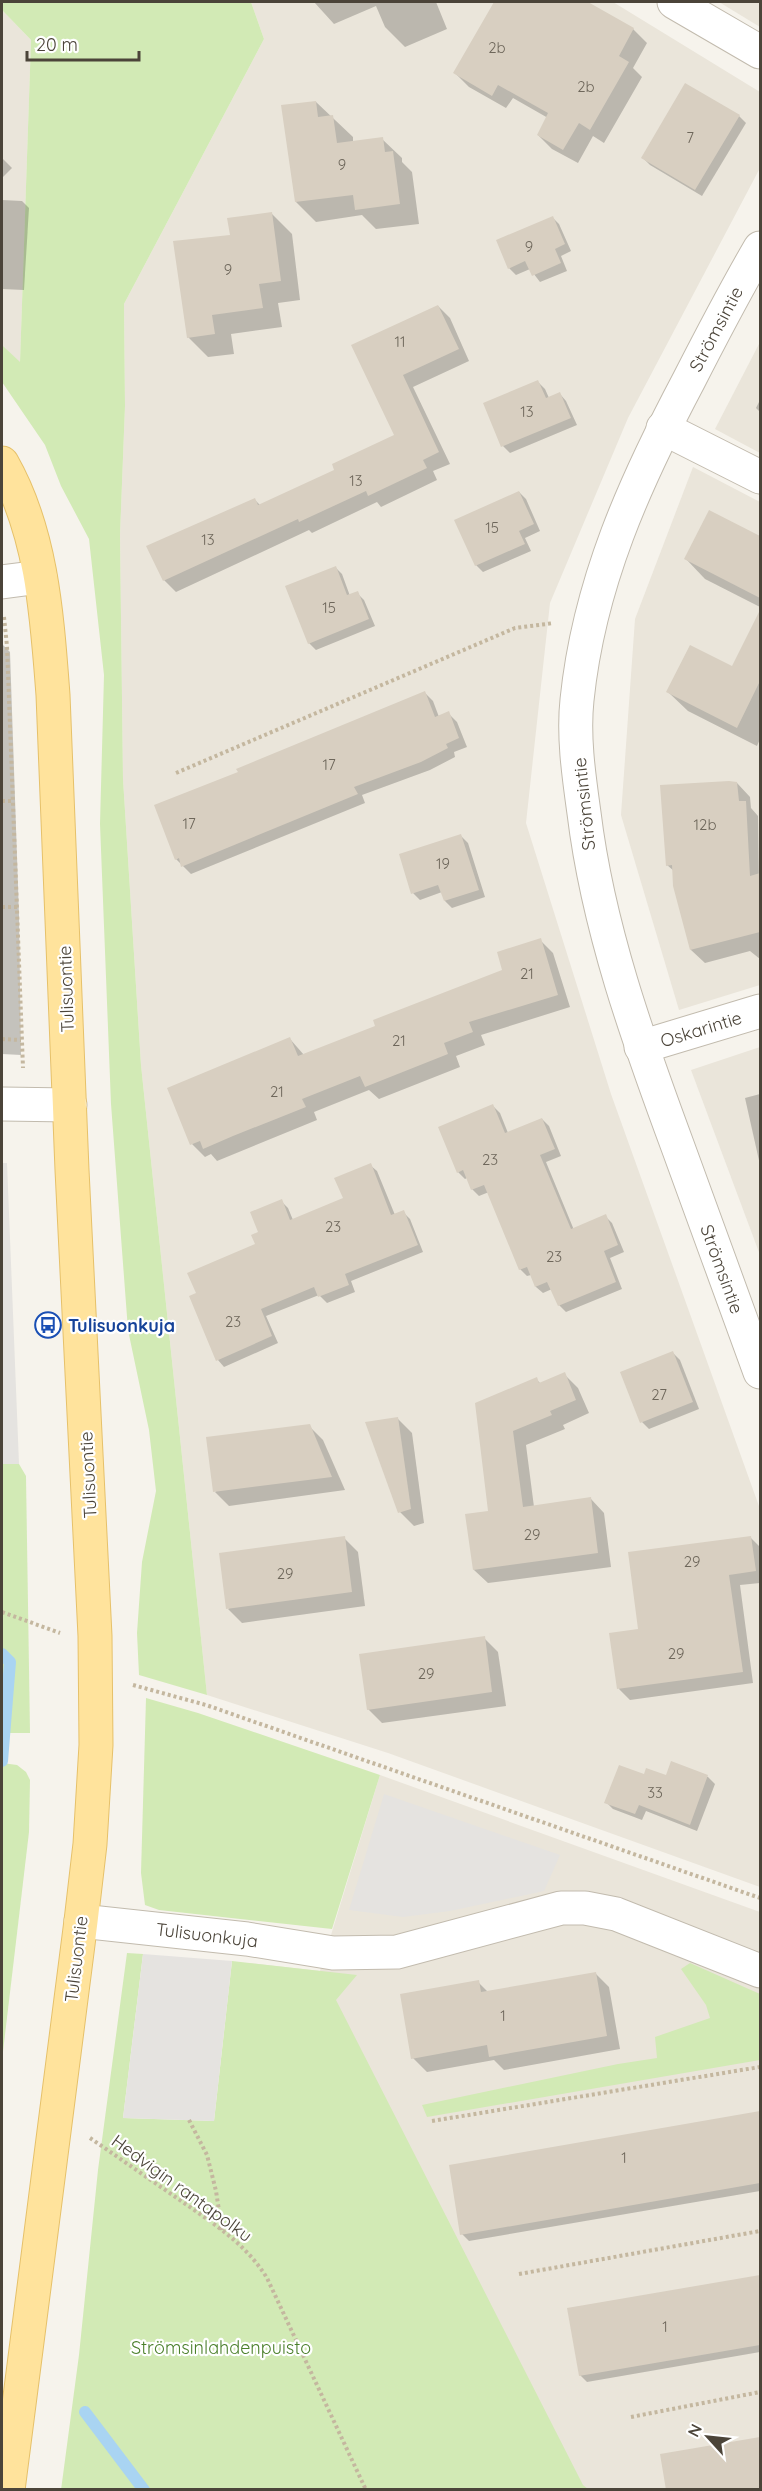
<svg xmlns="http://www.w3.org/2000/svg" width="762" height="2491" font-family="Quicksand,sans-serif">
  <rect width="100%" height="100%" fill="#f6f3ec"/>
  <g fill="#eae5da">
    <path d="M 251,2 L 613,2 L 760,92 L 760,168 L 628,418 L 550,603 L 526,823 L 611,1094 L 760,1509 L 760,1887 L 388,1753 L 207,1695 L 141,1065 L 123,779 L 120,535 L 125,406 L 124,304 L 264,39 Z"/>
    <path d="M 719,2 L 760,2 L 760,27 Z"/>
    <path d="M 2,10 L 31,40 L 20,363 L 2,345 Z"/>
    <path d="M 760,342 L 760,453 L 715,429 Z"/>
    <path d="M 693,467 L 760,502 L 760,985 L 679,1010 L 621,815 L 635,619 Z"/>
    <path d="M 760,1047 L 760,1255 L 691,1070 Z"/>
    <path d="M 380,1775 L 760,1912 L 760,2489 L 451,2489 L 249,1963 L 320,1971 Z"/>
  </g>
  <g fill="#d2eab5">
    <path d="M 2,2 L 251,2 L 264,39 L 124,304 L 125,406 L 120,535 L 123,779 L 141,1065 L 207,1695 L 139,1675 L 137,1633 L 142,1562 L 156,1491 L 149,1430 L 128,1330 L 111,1104 L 100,824 L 104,675 L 89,539 L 61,486 L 45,445 L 2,382 L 2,345 L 20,362 L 31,40 L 2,10 Z"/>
    <path d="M 2,1464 L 19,1464 L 26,1476 L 30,1733 L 2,1733 Z"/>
    <path d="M 146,1698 L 198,1713 L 380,1775 L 332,1929 L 159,1910 L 145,1905 L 141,1873 Z"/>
    <path d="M 2,1763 L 17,1765 L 26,1772 L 30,1780 L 29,1832 L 2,2060 Z"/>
    <path d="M 127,1953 L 143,1954 L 123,2118 L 214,2121 L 232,1961 L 357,1975 L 336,2000 L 583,2485 L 588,2489 L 61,2490 L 79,2355 L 98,2170 Z"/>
    <path d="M 690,1963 L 760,1994 L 760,2060 L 427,2117 L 422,2105 L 618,2064 L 657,2058 L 655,2037 L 710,2018 L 706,2005 L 681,1969 Z"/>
  </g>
  <g fill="#e5e3e0">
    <path d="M 2,1163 L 7,1163 L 19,1464 L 2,1464 Z"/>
    <path d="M 384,1794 L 560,1855 L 544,1891 L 450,1911 L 403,1917 L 349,1910 Z"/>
    <path d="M 143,1954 L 232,1961 L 214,2121 L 123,2118 Z"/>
  </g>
  <g fill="#0003">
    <path d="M 314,2 L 436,2 L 447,29 L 405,47 L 385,27 L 376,6 L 334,24 Z"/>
    <path d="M 496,2 L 561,2 L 595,22 L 633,29 L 647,43 L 633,68 L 642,77 L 604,143 L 593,136 L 578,163 L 552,149 L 538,135 L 548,118 L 513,98 L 506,108 L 469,87 L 455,73 Z"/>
    <path d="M 316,102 L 353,137 L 353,142 L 382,139 L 402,158 L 402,162 L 412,172 L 419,224 L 376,229 L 362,215 L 316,222 L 296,202 Z"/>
    <path d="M 739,116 L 746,123 L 702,196 L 650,165 L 643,158 Z"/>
    <path d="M 2,158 L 12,168 L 2,178 Z"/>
    <path d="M 2,200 L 22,201 L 29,208 L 24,290 L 2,289 Z"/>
    <path d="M 272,214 L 292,234 L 300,300 L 278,303 L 282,327 L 231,334 L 234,354 L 208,357 L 188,337 L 231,236 Z"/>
    <path d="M 552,217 L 559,224 L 571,251 L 561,256 L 567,271 L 540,282 L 530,269 L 516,275 L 509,268 Z"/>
    <path d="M 438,306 L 450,318 L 469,361 L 413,387 L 450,464 L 433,471 L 437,480 L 381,507 L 377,502 L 312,533 L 309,530 L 176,592 L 164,580 L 254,499 L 261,506 L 337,470 L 396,436 L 353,345 Z"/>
    <path d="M 538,382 L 545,389 L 549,398 L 560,394 L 566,401 L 577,425 L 510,453 L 503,446 L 485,404 Z"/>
    <path d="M 760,400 L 760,412 L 756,408 Z"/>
    <path d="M 519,492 L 526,499 L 540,531 L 525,538 L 531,551 L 483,572 L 476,565 Z"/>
    <path d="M 710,512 L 760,538 L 760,607 L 705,579 L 686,559 Z"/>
    <path d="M 335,567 L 342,574 L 350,596 L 357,593 L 364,600 L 375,626 L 316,650 L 309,643 Z"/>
    <path d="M 760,614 L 760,739 L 757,746 L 688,711 L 668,692 L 732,668 Z"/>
    <path d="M 2,644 L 10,652 L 19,915 L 21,1055 L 2,1054 Z"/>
    <path d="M 425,693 L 433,701 L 439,717 L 448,713 L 457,722 L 467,747 L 454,752 L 455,757 L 430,770 L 362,795 L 365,803 L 191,874 L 176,859 Z"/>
    <path d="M 737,783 L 750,797 L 751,808 L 758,816 L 760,959 L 750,951 L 705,963 L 691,950 L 675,885 L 674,871 L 667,865 Z"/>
    <path d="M 461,836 L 468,843 L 485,897 L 452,908 L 445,901 L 442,892 L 420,900 L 413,893 Z"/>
    <path d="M 540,940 L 553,953 L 570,1007 L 481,1035 L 485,1045 L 456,1056 L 460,1067 L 379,1099 L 369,1090 L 314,1112 L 317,1120 L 217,1161 L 211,1154 L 205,1157 L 192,1144 L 290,1039 L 304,1055 L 377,1027 L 504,971 Z"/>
    <path d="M 760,1094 L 760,1165 L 745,1098 Z"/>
    <path d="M 493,1106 L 500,1113 L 508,1133 L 542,1119 L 549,1126 L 561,1156 L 546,1162 L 574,1230 L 605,1216 L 612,1223 L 624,1252 L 610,1258 L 622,1289 L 566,1312 L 559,1305 L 552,1289 L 543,1293 L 536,1287 L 531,1275 L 527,1276 L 520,1269 L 489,1192 L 479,1196 L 472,1189 L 467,1178 L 465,1179 L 458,1172 Z"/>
    <path d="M 370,1165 L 377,1171 L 395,1215 L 403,1212 L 410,1219 L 423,1252 L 351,1281 L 355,1292 L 327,1303 L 319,1295 L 266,1316 L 278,1343 L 224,1367 L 218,1360 L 198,1294 L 257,1245 L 260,1233 L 281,1201 L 288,1208 L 293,1220 L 345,1199 Z"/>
    <path d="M 673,1353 L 680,1360 L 699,1409 L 649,1429 L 642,1422 Z"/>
    <path d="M 564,1374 L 578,1388 L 589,1413 L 563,1425 L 565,1429 L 526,1445 L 534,1507 L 591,1499 L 604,1513 L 611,1567 L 488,1583 L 474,1570 L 489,1513 L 476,1404 L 536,1379 L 541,1384 Z"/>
    <path d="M 398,1419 L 412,1433 L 424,1523 L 414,1526 L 400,1512 Z"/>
    <path d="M 309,1426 L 323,1440 L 345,1490 L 229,1506 L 215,1492 Z"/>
    <path d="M 750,1537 L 760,1547 L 760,1583 L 740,1585 L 753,1683 L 630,1700 L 619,1689 L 639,1630 Z"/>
    <path d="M 344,1538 L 358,1552 L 365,1606 L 242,1623 L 228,1609 Z"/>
    <path d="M 484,1638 L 498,1652 L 506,1706 L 382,1723 L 368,1709 Z"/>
    <path d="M 672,1763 L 708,1777 L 715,1784 L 697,1831 L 646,1811 L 642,1820 L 613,1809 L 606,1802 L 645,1776 L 666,1777 Z"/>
    <path d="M 595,1973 L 609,1987 L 620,2049 L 504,2070 L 494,2060 L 427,2072 L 413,2058 L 478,1982 L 488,1992 Z"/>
    <path d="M 760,2113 L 760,2191 L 469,2241 L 462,2234 L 450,2167 Z"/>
    <path d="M 760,2277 L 760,2352 L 587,2382 L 580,2375 L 569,2309 Z"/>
    <path d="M 760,2439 L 760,2490 L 667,2490 L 661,2456 Z"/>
  </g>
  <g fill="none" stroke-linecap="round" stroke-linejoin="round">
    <g stroke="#a9d4f2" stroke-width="12">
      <path d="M 2,1654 L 10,1662 L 2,1761"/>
      <path d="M 85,2412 L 144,2490"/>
    </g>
  </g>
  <g fill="#d8cfc1">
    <path d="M 494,2 L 588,2 L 634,28 L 619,56 L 629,62 L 590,130 L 579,123 L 563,150 L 537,135 L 548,113 L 498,85 L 492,96 L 453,73 Z"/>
    <path d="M 685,83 L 740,115 L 695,190 L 641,158 Z"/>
    <path d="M 316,101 L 318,117 L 333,115 L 337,143 L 383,137 L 385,152 L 393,151 L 400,204 L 355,210 L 353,195 L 295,202 L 281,105 Z"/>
    <path d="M 272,212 L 281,281 L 259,284 L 263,308 L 212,315 L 215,334 L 187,338 L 173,241 L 230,235 L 227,218 Z"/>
    <path d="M 553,216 L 565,244 L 555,249 L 561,263 L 532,276 L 525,261 L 508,269 L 496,240 Z"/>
    <path d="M 438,305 L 459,349 L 403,375 L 439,452 L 423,460 L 427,468 L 368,496 L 366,491 L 299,522 L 298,519 L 163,581 L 146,546 L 255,498 L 258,505 L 334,470 L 332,464 L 394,435 L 351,345 Z"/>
    <path d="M 538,380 L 546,398 L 560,392 L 571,418 L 501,447 L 483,403 Z"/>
    <path d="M 519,491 L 534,524 L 519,531 L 525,544 L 475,566 L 454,520 Z"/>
    <path d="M 709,510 L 760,536 L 760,598 L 684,559 Z"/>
    <path d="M 336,566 L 347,595 L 358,591 L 369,619 L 308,644 L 285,586 Z"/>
    <path d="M 760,610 L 760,681 L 737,728 L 666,692 L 690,645 L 732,666 Z"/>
    <path d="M 425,691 L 435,717 L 449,711 L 459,738 L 446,744 L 448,748 L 421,762 L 354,787 L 358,794 L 210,855 L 181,867 L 179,858 L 175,860 L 154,805 L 238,772 L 236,769 Z"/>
    <path d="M 729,781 L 737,782 L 739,801 L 746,801 L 750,876 L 760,873 L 760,932 L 690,950 L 673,886 L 672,865 L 666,866 L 660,785 Z"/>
    <path d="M 461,834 L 479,890 L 444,901 L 438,885 L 411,894 L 399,854 Z"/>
    <path d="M 541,938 L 558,995 L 469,1022 L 473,1032 L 444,1043 L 448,1054 L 365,1087 L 360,1076 L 302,1099 L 306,1107 L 233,1136 L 203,1149 L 200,1141 L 190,1145 L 167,1088 L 290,1037 L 298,1056 L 375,1026 L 373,1020 L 502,970 L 497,952 Z"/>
    <path d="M 493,1104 L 505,1133 L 542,1118 L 555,1149 L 540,1155 L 571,1229 L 606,1214 L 618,1245 L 604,1251 L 616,1282 L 558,1306 L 547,1282 L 535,1287 L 527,1267 L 519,1270 L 484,1185 L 471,1190 L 463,1170 L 457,1173 L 438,1127 Z"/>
    <path d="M 371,1163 L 391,1215 L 404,1210 L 418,1245 L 345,1274 L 349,1285 L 318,1297 L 314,1287 L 261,1309 L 272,1336 L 216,1361 L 189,1296 L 196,1293 L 187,1273 L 255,1244 L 251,1235 L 258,1232 L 250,1212 L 282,1199 L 290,1220 L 343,1198 L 334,1178 Z"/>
    <path d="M 673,1351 L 693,1402 L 640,1423 L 620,1372 Z"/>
    <path d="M 565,1372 L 576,1400 L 550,1411 L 552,1415 L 513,1431 L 523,1507 L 591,1497 L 598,1553 L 473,1570 L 465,1514 L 488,1511 L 475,1403 L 537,1377 L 539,1383 Z"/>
    <path d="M 398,1417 L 411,1509 L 398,1513 L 365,1422 Z"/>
    <path d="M 310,1424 L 332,1477 L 213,1492 L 206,1437 Z"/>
    <path d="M 345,1536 L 352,1592 L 226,1609 L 219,1553 Z"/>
    <path d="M 751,1536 L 756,1571 L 729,1575 L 743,1672 L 617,1689 L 609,1633 L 638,1629 L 628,1552 Z"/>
    <path d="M 485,1636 L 492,1692 L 367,1710 L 359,1654 Z"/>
    <path d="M 671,1761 L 708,1775 L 690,1825 L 639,1805 L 635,1814 L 604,1803 L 619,1765 L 644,1774 L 646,1768 L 666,1775 Z"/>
    <path d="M 596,1972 L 607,2036 L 489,2057 L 487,2045 L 411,2059 L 400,1994 L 479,1980 L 481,1992 Z"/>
    <path d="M 760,2111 L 760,2183 L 460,2235 L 449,2165 Z"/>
    <path d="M 760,2275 L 760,2345 L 579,2376 L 567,2308 Z"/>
    <path d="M 760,2437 L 760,2490 L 666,2490 L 660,2454 Z"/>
  </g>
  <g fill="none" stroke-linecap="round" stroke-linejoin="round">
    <g stroke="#c2bbae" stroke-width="35">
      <g id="minor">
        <path d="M 674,2 L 760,52"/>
        <path d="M 760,248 C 735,291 712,335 689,380 C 635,482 589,583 577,700 C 573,737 579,777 584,813 C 598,928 638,1039 678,1147 C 705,1222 733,1297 760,1372"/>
        <path d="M 663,428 L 760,477"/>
        <path d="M 2,582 L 40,577"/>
        <path d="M 641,1047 L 760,1011"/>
        <path d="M 2,1104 L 70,1105"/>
        <path d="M 81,1921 L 247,1939 L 333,1953 L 397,1952 L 561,1908 L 585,1908 L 616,1914 L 760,1971"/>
      </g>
    </g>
    <g stroke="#e6c16a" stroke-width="35">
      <path id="major" d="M 2,463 C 42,533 47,616 53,695 L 72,1170 L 95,1636 L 96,1745 L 90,1844 L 81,1921 L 8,2490"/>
    </g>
    <g stroke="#c4b79f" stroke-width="4" stroke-dasharray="3 3" stroke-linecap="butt">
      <path d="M 4,617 L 7,646 L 23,1068"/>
      <path d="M 176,773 L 515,628 L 554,623"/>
      <path d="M 2,801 L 11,801"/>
      <path d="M 2,907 L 17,907"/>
      <path d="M 2,1039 L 21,1040"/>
      <path d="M 2,1612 L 60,1633"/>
      <path d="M 133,1685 L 206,1705 L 760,1898"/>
      <path d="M 189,2120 L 207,2155 L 216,2191 L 222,2230"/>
      <path d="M 432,2121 L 760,2067"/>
      <path d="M 90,2138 C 118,2157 146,2177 174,2196 C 208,2220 245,2242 267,2278 L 366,2490"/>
      <path d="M 519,2274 L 760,2231"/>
      <path d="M 631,2417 L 760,2392"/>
    </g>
    <use href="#minor" stroke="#fff" stroke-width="33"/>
    <use href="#major" stroke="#ffe39c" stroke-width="33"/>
  </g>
  <defs>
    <g id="bus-ring" transform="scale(1.35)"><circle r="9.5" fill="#fff" stroke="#1a4fb4" stroke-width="1.5"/><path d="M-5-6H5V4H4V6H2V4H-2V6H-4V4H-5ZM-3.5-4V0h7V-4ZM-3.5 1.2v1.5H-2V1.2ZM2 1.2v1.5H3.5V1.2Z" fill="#1a4fb4"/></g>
  </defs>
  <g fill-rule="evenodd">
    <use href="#bus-ring" x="48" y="1325"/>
  </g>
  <g text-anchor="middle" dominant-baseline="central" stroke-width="4.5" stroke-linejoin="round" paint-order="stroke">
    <g font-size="15" fill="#6e675b">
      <text x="497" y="47">2b</text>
      <text x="586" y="86">2b</text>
      <text x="690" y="137">7</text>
      <text x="342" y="164">9</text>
      <text x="529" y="246">9</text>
      <text x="228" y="269">9</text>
      <text x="400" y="341">11</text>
      <text x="527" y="411">13</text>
      <text x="356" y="480">13</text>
      <text x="492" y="527">15</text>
      <text x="208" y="539">13</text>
      <text x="329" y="607">15</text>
      <text x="329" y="764">17</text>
      <text x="189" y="823">17</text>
      <text x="705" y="824">12b</text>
      <text x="443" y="863">19</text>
      <text x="527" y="973">21</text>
      <text x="399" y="1040">21</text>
      <text x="277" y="1091">21</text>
      <text x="490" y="1159">23</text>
      <text x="333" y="1226">23</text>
      <text x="554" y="1256">23</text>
      <text x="233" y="1321">23</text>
      <text x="659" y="1394">27</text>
      <text x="532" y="1534">29</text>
      <text x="692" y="1561">29</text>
      <text x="285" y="1573">29</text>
      <text x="676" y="1653">29</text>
      <text x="426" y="1673">29</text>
      <text x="655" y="1792">33</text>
      <text x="503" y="2015">1</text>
      <text x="624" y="2157">1</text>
      <text x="665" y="2326">1</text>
    </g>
    <g font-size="18" fill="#4b4439" stroke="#fff">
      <text transform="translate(716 329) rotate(-62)">Strömsintie</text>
      <text transform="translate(584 804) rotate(-96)">Strömsintie</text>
      <text transform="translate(66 989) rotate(-92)">Tulisuontie</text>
      <text transform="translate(701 1029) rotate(-17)">Oskarintie</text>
      <text transform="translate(722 1269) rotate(70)">Strömsintie</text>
      <text transform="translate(88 1475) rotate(-93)">Tulisuontie</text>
      <text transform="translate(207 1935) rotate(7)">Tulisuonkuja</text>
      <text transform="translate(76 1959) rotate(-83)">Tulisuontie</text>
      <text transform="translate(182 2188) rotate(36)">Hedvigin rantapolku</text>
    </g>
    <g font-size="18" font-weight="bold" fill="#164399" stroke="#fff" text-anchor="start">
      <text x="68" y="1325">Tulisuonkuja</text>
    </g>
    <g font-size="18" fill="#4a7f2a" stroke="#fff">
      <text x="221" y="2347">Strömsinlahdenpuisto</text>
    </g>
  </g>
  <rect width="762" height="2491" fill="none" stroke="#4b4439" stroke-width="6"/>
  <g transform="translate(708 2437) rotate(297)" stroke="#ffffff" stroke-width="4.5" paint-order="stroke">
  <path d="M0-4.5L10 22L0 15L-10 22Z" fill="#4b4439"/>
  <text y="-9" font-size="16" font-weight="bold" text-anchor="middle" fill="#4b4439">N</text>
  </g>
  <path d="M27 51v9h112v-9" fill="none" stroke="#4b4439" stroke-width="3"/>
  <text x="36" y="51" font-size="18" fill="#4b4439" stroke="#ffffff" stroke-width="4.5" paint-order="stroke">20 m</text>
</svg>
